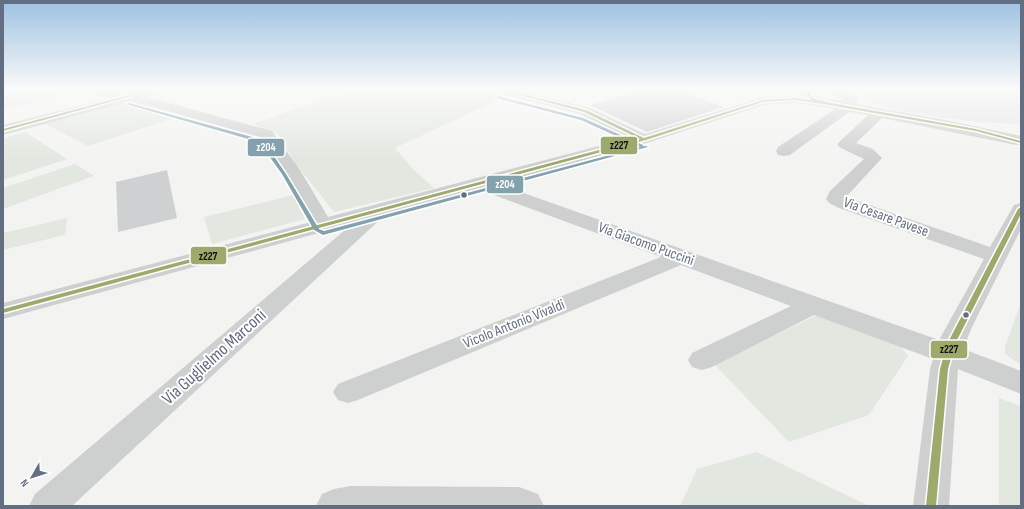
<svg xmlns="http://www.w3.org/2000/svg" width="1024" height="509" font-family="'Sofia Sans Condensed',sans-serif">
  <rect width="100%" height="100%" fill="#f3f4f2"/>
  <g fill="#e3e4e5">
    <path d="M 3,89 L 74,89 L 80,90 L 3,110 Z"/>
    <path d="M 858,89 L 1021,89 L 1021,124 L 977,122 L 910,113 L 881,106 L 865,99 L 858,92 Z"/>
  </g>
  <g fill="#e2e7e0">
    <path d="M 354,89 L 484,89 L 508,95 L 395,148 L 413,169 L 434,188 L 334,212 L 295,163 L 278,134 L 253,124 Z"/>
    <path d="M 139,102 L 179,116 L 88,146 L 44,123 L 118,103 Z"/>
    <path d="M 25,132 L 67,159 L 3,180 L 3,138 Z"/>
    <path d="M 75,164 L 94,176 L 3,209 L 3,188 Z"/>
    <path d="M 293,195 L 305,219 L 212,244 L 204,217 Z"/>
    <path d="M 67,218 L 65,235 L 3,250 L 3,233 Z"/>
    <path d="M 1021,302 L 1021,365 L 1005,354 L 1005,347 Z"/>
    <path d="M 817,315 L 899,344 L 908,356 L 869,415 L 789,442 L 714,364 Z"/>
    <path d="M 999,398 L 1021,406 L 1021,506 L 999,506 Z"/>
    <path d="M 757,452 L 869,506 L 680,506 L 697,469 Z"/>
  </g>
  <g fill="#cfd0d1">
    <path d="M 647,89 L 676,89 L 724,107 L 647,132 L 590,105 Z"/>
    <path d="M 167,170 L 177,218 L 118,232 L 116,182 Z"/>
  </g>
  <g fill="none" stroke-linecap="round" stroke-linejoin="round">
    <g fill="#cecfcf" fill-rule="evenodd">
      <path d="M 89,89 L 109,89 L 132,92 L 147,89 L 167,89 L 166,92 L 147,97 L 272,131 L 300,170 L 328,217 L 629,138 L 580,114 L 495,92 L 494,89 L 514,89 L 590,108 L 645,134 L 763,97 L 801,96 L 800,94 L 807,89 C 824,89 847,84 858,100 L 856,104 L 945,120 L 1021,136 L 1021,144 L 1016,145 L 882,118 L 856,143 L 873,149 L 882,158 L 846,197 L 990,247 L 1014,205 L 1021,203 L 1021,229 L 972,327 L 963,349 L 1021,371 L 1021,394 L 958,369 L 949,506 L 913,506 L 930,369 L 933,359 L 814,315 L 712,367 L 702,370 L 692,367 L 688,360 L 692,353 L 791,306 L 681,265 L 358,400 L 348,403 L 338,400 L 333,392 L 338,384 L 661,257 L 478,189 L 386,214 L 72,506 L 29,506 L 35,494 L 352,224 L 3,319 L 3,303 L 311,222 L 282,170 L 260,137 L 132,101 L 3,135 L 3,125 L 111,98 L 90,92 ZM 823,93 L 833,94 L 843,100 L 825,99 L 815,95 ZM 795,103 L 835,109 L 778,147 L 776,151 L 778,155 L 784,156 L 790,155 L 849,112 L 868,115 L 837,144 L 839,147 L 864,159 L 830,191 L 826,199 L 829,203 L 839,208 L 984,259 L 939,340 L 498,184 L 650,142 L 764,105 Z"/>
      <path d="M 350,486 L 519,487 L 538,494 L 544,506 L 316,506 L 322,494 L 334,489 Z"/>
    </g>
    <g stroke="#fff" stroke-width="3">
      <g id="bus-1">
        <path d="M 498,89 L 503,89 L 586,110 L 644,138 L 763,100 L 795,98 L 812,100 L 806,95 L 809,90 L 821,89 L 822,89 L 822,91 L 811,92 L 810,95 L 815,99 L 826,102 L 976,129 L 1021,141 L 1021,143 L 976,131 L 823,104 L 795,100 L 763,102 L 646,140 L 3,313 L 3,309 L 640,139 L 584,112 Z"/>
        <path d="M 129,95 L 132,96 L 3,131 L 3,129 Z"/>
        <path d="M 1021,207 L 1021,214 L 955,344 L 948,369 L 936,506 L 926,506 L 940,369 L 947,344 L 1018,209 Z"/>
      </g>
    </g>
    <g stroke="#fff" stroke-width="3">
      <path id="bus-2" d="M 497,96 L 583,118 L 643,145 L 643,146 L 646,146 L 648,147 L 323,235 L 314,230 L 282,174 L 259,142 L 126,104 L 129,103 L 263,140 L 286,174 L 319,229 L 324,231 L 640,147 L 581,120 L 497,98 Z"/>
    </g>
    <use href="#bus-1" fill="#9ea96c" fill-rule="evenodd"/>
    <use href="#bus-2" fill="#84a2ae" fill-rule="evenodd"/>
  </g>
  <linearGradient id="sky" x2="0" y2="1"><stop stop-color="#9ec1e2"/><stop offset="0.56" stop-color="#fafaf9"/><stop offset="1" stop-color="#fafaf9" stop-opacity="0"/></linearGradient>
  <rect width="1024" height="160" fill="url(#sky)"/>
  <g fill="#636e83" stroke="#fff" stroke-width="1.5">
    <circle cx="464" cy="195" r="3.5"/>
    <circle cx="966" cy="315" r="3.5"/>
  </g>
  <g text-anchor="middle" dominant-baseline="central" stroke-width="4" stroke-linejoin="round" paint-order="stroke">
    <g font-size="15" fill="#636e83" stroke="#fff">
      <text transform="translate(886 217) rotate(20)">Via Cesare Pavese</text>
      <text transform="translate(646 244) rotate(20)">Via Giacomo Puccini</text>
      <text transform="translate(514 324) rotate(-22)">Vicolo Antonio Vivaldi</text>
    </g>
    <g font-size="18" fill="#636e83" stroke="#fff">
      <text transform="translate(214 357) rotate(-42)">Via Guglielmo Marconi</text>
    </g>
  </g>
  <g stroke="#fff" stroke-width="1.5">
    <rect x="600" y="136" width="38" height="19" rx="4" fill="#9ea96c"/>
    <rect x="247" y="138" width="38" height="19" rx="4" fill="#84a2ae"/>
    <rect x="486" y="175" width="38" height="19" rx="4" fill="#84a2ae"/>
    <rect x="190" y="246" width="37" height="19" rx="4" fill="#9ea96c"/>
    <rect x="930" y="340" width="38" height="19" rx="4" fill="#9ea96c"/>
  </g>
  <g font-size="11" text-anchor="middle" font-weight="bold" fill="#fff">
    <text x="266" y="151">z204</text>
    <text x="505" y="188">z204</text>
  </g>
  <g font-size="11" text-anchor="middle" font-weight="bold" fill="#111">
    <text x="619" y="149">z227</text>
    <text x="208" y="260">z227</text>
    <text x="949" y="353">z227</text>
  </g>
  <rect width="1024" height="509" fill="none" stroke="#636e83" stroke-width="8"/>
  <g transform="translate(32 477) rotate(231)" stroke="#ffffff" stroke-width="3" paint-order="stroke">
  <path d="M0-3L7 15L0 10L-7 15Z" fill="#636e83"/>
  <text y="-6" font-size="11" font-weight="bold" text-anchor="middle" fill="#636e83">N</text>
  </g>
</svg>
